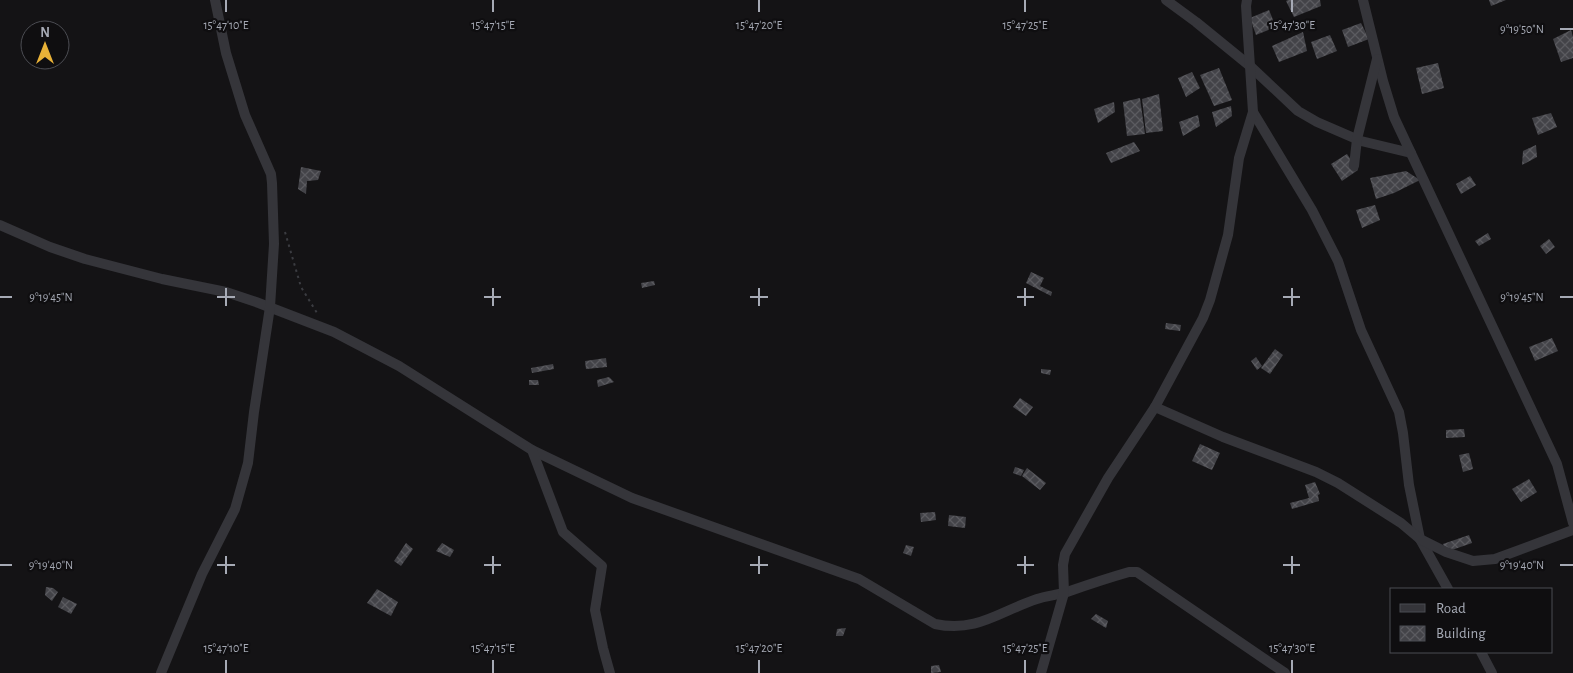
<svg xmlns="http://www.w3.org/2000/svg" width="1573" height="673" font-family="'Alegreya Sans',sans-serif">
  <defs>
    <pattern id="building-cross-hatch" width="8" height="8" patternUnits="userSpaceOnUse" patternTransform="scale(1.25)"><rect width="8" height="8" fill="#434348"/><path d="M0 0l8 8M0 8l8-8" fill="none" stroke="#5b5b60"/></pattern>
  </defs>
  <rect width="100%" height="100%" fill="#141315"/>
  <g fill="url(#building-cross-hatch)">
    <path d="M 1288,0 L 1320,0 L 1321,6 L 1294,17 L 1286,1 Z"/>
    <path d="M 1489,0 L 1506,0 L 1491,6 Z"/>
    <path d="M 1269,10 L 1276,27 L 1256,35 L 1250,18 Z"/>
    <path d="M 1361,23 L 1369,39 L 1348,47 L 1342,30 Z"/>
    <path d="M 1571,30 L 1573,37 L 1573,58 L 1561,62 L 1553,39 Z"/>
    <path d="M 1303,32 L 1307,51 L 1279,62 L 1272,46 Z"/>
    <path d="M 1330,35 L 1337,51 L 1317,59 L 1311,42 Z"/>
    <path d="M 1438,63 L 1444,88 L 1422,94 L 1416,68 Z"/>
    <path d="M 1219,68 L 1232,100 L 1214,106 L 1200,75 Z"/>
    <path d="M 1192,72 L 1200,88 L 1186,97 L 1178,78 Z"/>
    <path d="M 1159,94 L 1163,131 L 1146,133 L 1142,99 Z"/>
    <path d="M 1140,98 L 1145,134 L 1127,136 L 1123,102 Z"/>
    <path d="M 1114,102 L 1115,112 L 1098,123 L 1094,109 Z"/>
    <path d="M 1231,106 L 1232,116 L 1216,127 L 1212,112 Z"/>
    <path d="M 1551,113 L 1557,127 L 1538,135 L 1532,118 Z"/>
    <path d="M 1198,115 L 1200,126 L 1183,136 L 1179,122 Z"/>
    <path d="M 1134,142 L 1140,151 L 1111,163 L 1106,153 Z"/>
    <path d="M 1536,145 L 1537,157 L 1522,165 L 1523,151 Z"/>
    <path d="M 1347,154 L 1358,170 L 1342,181 L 1331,164 Z"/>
    <path d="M 301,167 L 321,171 L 318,180 L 307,181 L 306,194 L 298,189 Z"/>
    <path d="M 1406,171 L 1420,180 L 1394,193 L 1376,199 L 1370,178 Z"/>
    <path d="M 1470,176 L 1476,185 L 1461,194 L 1456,184 Z"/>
    <path d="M 1375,205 L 1380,220 L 1362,228 L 1356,210 Z"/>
    <path d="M 1488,233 L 1491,239 L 1479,246 L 1475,241 Z"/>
    <path d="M 1549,239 L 1555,247 L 1546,254 L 1540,246 Z"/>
    <path d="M 1031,272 L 1044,278 L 1040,286 L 1052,292 L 1051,296 L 1026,283 Z"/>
    <path d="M 654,281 L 655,285 L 642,288 L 641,283 Z"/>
    <path d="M 1166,323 L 1181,325 L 1180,331 L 1165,329 Z"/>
    <path d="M 1552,338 L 1558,351 L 1535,361 L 1529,347 Z"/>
    <path d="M 1275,349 L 1283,355 L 1270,374 L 1261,368 Z"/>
    <path d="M 1256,357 L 1262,366 L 1257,370 L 1251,361 Z"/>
    <path d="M 606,358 L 607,367 L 586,369 L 585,361 Z"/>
    <path d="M 553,364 L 554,369 L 532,373 L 531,368 Z"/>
    <path d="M 1041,369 L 1051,370 L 1050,375 L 1041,373 Z"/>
    <path d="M 609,377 L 614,382 L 598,387 L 597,380 Z"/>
    <path d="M 529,380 L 538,380 L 539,385 L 529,385 Z"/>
    <path d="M 1020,398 L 1033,407 L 1026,416 L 1013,407 Z"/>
    <path d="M 1464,429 L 1465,437 L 1446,438 L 1446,430 Z"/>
    <path d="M 1200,444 L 1220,453 L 1212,470 L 1192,461 Z"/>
    <path d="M 1469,453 L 1473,469 L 1463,472 L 1459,455 Z"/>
    <path d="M 1015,467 L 1024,470 L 1021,476 L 1013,473 Z"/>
    <path d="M 1027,468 L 1046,483 L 1040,490 L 1022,476 Z"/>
    <path d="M 1529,479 L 1537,492 L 1521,502 L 1512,489 Z"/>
    <path d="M 1315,482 L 1320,494 L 1318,495 L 1319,501 L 1292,509 L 1290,503 L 1309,498 L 1305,485 Z"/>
    <path d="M 935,512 L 936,520 L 921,522 L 920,513 Z"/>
    <path d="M 949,515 L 966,517 L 965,528 L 948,526 Z"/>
    <path d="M 1469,535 L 1472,543 L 1446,552 L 1443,544 Z"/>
    <path d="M 406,543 L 413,549 L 401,566 L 394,561 Z"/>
    <path d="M 442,543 L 454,550 L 450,557 L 436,551 Z"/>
    <path d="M 906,545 L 914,547 L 911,556 L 903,553 Z"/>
    <path d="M 46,587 L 53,588 L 58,592 L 52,601 L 45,595 Z"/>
    <path d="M 377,589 L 398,602 L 391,616 L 367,603 Z"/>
    <path d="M 63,597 L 77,604 L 71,614 L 58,607 Z"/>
    <path d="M 1096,614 L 1108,621 L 1106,628 L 1091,619 Z"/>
    <path d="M 846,628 L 843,636 L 836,636 L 837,629 Z"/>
    <path d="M 939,665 L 941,672 L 931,673 L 931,666 Z"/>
  </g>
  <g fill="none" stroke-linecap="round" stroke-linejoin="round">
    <path stroke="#3b3c41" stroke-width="2" stroke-dasharray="2.5 4" stroke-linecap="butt" d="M 285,232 L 301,287 L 317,313"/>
    <g stroke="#35353a" stroke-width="10">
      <path d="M 1166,0 L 1196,22 L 1250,66 L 1298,111 L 1317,122 L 1361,141 L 1411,153"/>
      <path d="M 1363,0 L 1383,81 L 1394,117 L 1557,464 L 1573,523"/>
      <path d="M 1253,112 L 1312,210 L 1338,261 L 1361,330 L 1399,412 L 1403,433 L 1409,485 L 1420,539 L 1448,589"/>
      <path d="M 1354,166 L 1357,139 L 1377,59"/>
      <path d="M 0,225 L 50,247 L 85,259 L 162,279 L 226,292 L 256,302 L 334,332 L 399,366 L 532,450 L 632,498 L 859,579 L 935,624 C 977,633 1000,611 1037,599 C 1046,596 1057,595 1067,592 C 1087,585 1108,578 1129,572 L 1137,572 L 1285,673"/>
      <path d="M 1155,407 L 1223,437 L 1316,472 L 1338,483 L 1401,523 L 1420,539 L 1446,552 L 1473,561 L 1495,559 L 1573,530"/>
      <path d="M 532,450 L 563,532 L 602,566 L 595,610 L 603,648 L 610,673"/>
      <path d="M 1481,652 L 1492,673"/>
      <path d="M 161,673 L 202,574 L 235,509 L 248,463 L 254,412 L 270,307 L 274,244 L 272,183 L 271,174 L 245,115 L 226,53 L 215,0"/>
      <path d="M 1041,673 L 1064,593 L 1063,565 L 1065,554 L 1108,478 L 1155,407 L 1203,318 L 1210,300 L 1228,235 L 1239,158 L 1253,112 L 1246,6 L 1247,0"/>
    </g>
  </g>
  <path fill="none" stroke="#a6aab5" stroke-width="2" d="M 226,0 L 226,12M 493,0 L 493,12M 759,0 L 759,12M 1025,0 L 1025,12M 1292,0 L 1292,12M 1560,29 L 1573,29M 226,288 L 226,306M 493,288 L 493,306M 759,288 L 759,306M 1025,288 L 1025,306M 1292,288 L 1292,306M 0,297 L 12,297M 217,297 L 235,297M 484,297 L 501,297M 750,297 L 768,297M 1017,297 L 1034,297M 1283,297 L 1300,297M 1560,297 L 1573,297M 226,556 L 226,574M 493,556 L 493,574M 759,556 L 759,574M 1025,556 L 1025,574M 1292,556 L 1292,574M 0,565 L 12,565M 217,565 L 235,565M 484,565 L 501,565M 750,565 L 768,565M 1017,565 L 1034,565M 1283,565 L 1300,565M 1560,565 L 1573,565M 226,660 L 226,673M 493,660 L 493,673M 759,660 L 759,673M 1025,660 L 1025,673M 1292,660 L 1292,673"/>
  <g font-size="12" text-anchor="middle" fill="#a6aab5" stroke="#0f0e10" stroke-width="4.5" stroke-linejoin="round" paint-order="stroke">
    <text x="226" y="29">15°47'10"E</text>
    <text x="493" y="29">15°47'15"E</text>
    <text x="759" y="29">15°47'20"E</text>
    <text x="1025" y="29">15°47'25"E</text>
    <text x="1292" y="29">15°47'30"E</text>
    <text x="1522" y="33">9°19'50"N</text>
    <text x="51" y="301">9°19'45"N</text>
    <text x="1522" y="301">9°19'45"N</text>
    <text x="51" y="569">9°19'40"N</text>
    <text x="1522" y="569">9°19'40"N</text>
    <text x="226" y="652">15°47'10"E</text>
    <text x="493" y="652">15°47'15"E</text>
    <text x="759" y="652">15°47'20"E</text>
    <text x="1025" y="652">15°47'25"E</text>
    <text x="1292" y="652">15°47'30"E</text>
  </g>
  <rect x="1390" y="588" width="162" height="65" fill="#0f0e10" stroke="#4b4c52"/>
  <rect x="1400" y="604" width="25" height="8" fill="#35353a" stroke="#4b4c52"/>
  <text x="1436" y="613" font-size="15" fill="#a6aab5">Road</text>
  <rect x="1400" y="626" width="25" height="15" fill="url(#building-cross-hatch)" stroke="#4b4c52"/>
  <text x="1436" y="638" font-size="15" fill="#a6aab5">Building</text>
  <g transform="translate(45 45)"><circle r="24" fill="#0f0e10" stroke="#4b4c52"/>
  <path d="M0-4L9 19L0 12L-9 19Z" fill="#e9b238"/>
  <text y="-8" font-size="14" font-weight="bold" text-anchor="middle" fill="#a6aab5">N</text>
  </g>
</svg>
